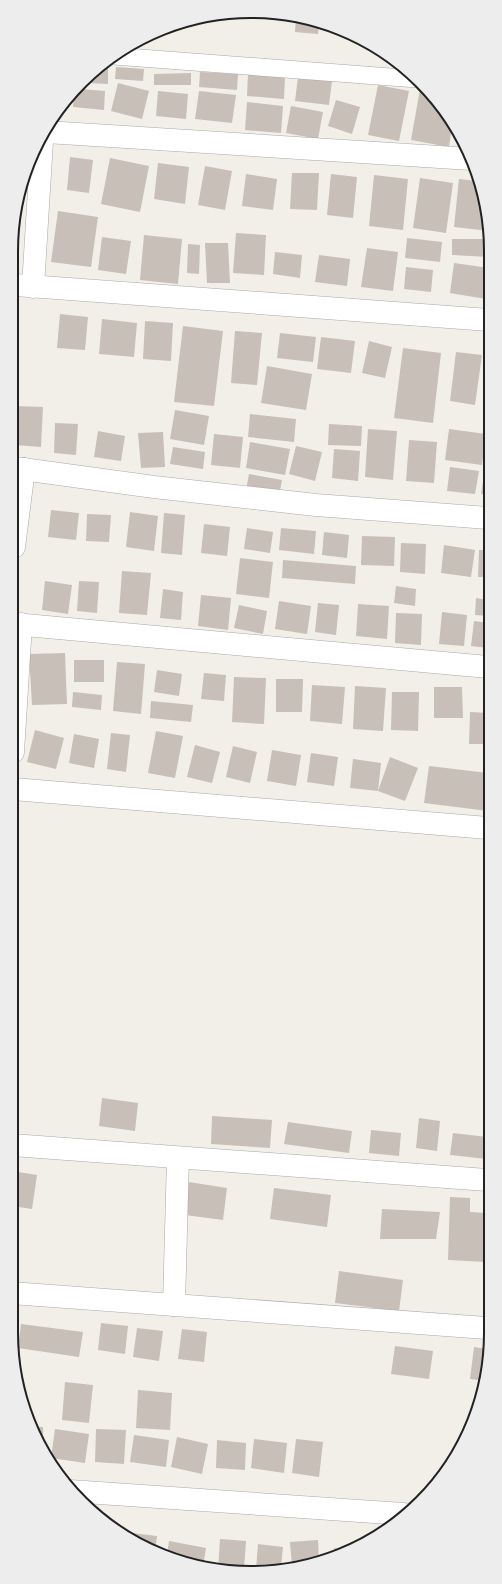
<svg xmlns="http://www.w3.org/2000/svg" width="502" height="1584" font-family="'Asap Condensed',sans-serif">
  <rect width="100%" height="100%" fill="#f2efe9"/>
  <g fill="#c7bfb8">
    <path d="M 296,16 L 319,24 L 318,34 L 295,32 Z"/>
    <path d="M 103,66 L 108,66 L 108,84 L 87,83 Z"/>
    <path d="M 116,67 L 144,69 L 143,81 L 115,79 Z"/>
    <path d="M 200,72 L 238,74 L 237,90 L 199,87 Z"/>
    <path d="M 191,73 L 191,85 L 154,85 L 154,74 Z"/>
    <path d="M 248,74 L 285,77 L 284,99 L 247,96 Z"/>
    <path d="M 298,77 L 332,81 L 329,105 L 295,101 Z"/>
    <path d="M 118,83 L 149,91 L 142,119 L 111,111 Z"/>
    <path d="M 378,85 L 409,91 L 399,141 L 368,135 Z"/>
    <path d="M 80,89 L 105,91 L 104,110 L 73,107 L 74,96 Z"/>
    <path d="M 420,89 L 427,90 L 452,125 L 449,147 L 411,140 Z"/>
    <path d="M 158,91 L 188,94 L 186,119 L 156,116 Z"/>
    <path d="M 199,91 L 236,95 L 232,123 L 195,119 Z"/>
    <path d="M 336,100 L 360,107 L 352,134 L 328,126 Z"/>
    <path d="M 247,102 L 283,106 L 281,133 L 245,130 Z"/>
    <path d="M 291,106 L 323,112 L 318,139 L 286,133 Z"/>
    <path d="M 70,157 L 93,160 L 89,193 L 67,190 Z"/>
    <path d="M 110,158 L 149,166 L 140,212 L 101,204 Z"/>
    <path d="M 158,163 L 189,167 L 185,204 L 154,199 Z"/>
    <path d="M 205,166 L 232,171 L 225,210 L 198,205 Z"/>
    <path d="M 292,173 L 319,173 L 317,210 L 290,209 Z"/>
    <path d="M 246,174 L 277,179 L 273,210 L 242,206 Z"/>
    <path d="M 331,174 L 357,177 L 353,218 L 327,215 Z"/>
    <path d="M 374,175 L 408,179 L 403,230 L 369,226 Z"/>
    <path d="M 420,178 L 453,183 L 446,233 L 413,228 Z"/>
    <path d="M 459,179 L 477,181 L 489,219 L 489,231 L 454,227 Z"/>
    <path d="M 58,211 L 98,217 L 91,267 L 51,262 Z"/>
    <path d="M 236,233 L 266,235 L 264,275 L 233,273 Z"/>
    <path d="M 144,235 L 182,239 L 178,284 L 140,280 Z"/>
    <path d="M 102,237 L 131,241 L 126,274 L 98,270 Z"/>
    <path d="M 407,238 L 442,242 L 440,262 L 405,258 Z"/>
    <path d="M 452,239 L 489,239 L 489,257 L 452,255 Z"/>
    <path d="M 205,243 L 228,243 L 230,283 L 207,283 Z"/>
    <path d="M 188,244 L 200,245 L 199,274 L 187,273 Z"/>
    <path d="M 367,248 L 398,252 L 393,291 L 361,287 Z"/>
    <path d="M 275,252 L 302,255 L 300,278 L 273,274 Z"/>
    <path d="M 319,255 L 350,259 L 347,286 L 315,282 Z"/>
    <path d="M 454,263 L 489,268 L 486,299 L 450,293 Z"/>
    <path d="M 406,267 L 433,270 L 431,292 L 404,289 Z"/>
    <path d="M 60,314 L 88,317 L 85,350 L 57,348 Z"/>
    <path d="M 102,319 L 137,323 L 134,357 L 99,354 Z"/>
    <path d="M 145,321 L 173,323 L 171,361 L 143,359 Z"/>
    <path d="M 183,326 L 223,331 L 214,406 L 174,402 Z"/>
    <path d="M 235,331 L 262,333 L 257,385 L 231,383 Z"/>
    <path d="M 280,333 L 316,337 L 313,362 L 277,358 Z"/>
    <path d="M 321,337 L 355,341 L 351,373 L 317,369 Z"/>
    <path d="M 369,341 L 392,347 L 385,378 L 362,373 Z"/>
    <path d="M 403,348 L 441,353 L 433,423 L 394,418 Z"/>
    <path d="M 456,352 L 482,355 L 475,405 L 450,401 Z"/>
    <path d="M 488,364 L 489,364 L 489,397 L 483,396 Z"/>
    <path d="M 267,366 L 312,374 L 306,410 L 261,403 Z"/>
    <path d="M 15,406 L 43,407 L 41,447 L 15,445 Z"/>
    <path d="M 175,410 L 209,416 L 204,445 L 170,439 Z"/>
    <path d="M 250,414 L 296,419 L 294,442 L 248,437 Z"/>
    <path d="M 55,423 L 78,424 L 76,455 L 54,453 Z"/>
    <path d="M 329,424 L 362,426 L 361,446 L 328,445 Z"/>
    <path d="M 368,429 L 397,431 L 393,480 L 365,477 Z"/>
    <path d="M 449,429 L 486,434 L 482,465 L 445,460 Z"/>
    <path d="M 98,431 L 125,436 L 121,461 L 94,457 Z"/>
    <path d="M 163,432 L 165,467 L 141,468 L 138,433 Z"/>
    <path d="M 214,434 L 243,437 L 240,468 L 211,465 Z"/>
    <path d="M 409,440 L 437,442 L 434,483 L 406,481 Z"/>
    <path d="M 250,442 L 290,449 L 285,475 L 246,468 Z"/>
    <path d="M 296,446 L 322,452 L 315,481 L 289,474 Z"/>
    <path d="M 173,447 L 205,452 L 203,469 L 170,464 Z"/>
    <path d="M 334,449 L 360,451 L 358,481 L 332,478 Z"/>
    <path d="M 486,462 L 488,462 L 488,495 L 481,494 Z"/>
    <path d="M 450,467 L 479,471 L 475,494 L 447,491 Z"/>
    <path d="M 249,474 L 282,480 L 279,496 L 246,490 Z"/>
    <path d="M 51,510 L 79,513 L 76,540 L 48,537 Z"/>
    <path d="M 130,512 L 158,516 L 154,551 L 126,547 Z"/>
    <path d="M 164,513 L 185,515 L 182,555 L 161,553 Z"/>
    <path d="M 87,514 L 111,515 L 109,542 L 86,541 Z"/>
    <path d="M 204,524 L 230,527 L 227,556 L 201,553 Z"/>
    <path d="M 247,528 L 273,532 L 270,553 L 244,549 Z"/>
    <path d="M 281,528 L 316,531 L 314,554 L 279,550 Z"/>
    <path d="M 324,532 L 349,535 L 347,558 L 322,555 Z"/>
    <path d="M 362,536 L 395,537 L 394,566 L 361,565 Z"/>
    <path d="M 401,543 L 426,544 L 425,574 L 400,572 Z"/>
    <path d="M 444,545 L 475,550 L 471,577 L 441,573 Z"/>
    <path d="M 479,550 L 488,550 L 488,577 L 478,577 Z"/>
    <path d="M 240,558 L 273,562 L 269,598 L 236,594 Z"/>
    <path d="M 283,560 L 356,566 L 355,584 L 282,578 Z"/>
    <path d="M 122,571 L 151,573 L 147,615 L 119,613 Z"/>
    <path d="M 45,581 L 72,585 L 68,614 L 42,610 Z"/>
    <path d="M 79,581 L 99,582 L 97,613 L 77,611 Z"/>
    <path d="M 396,586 L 416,589 L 415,606 L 394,603 Z"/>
    <path d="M 163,589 L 183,592 L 181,620 L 160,618 Z"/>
    <path d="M 201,595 L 231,598 L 228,630 L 198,626 Z"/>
    <path d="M 476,598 L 488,600 L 488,616 L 475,615 Z"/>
    <path d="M 279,601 L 311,606 L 307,634 L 275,629 Z"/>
    <path d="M 318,603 L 339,605 L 336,635 L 315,632 Z"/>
    <path d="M 358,604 L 389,606 L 387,639 L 356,636 Z"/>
    <path d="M 239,605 L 267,611 L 263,634 L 234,628 Z"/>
    <path d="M 442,612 L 467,615 L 464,646 L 439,644 Z"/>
    <path d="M 396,613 L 422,614 L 421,645 L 395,643 Z"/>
    <path d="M 474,621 L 488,623 L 488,648 L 471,646 Z"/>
    <path d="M 65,653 L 67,704 L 32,705 L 29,654 Z"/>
    <rect x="74" y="660" width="30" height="22"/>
    <path d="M 117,662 L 145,664 L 141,714 L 113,711 Z"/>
    <path d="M 157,670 L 182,674 L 179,696 L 154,692 Z"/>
    <path d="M 204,673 L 226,675 L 224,701 L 201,699 Z"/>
    <path d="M 234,677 L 266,678 L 264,724 L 232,722 Z"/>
    <path d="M 276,679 L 303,679 L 302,712 L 276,712 Z"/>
    <path d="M 312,685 L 345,687 L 342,724 L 310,721 Z"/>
    <path d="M 355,686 L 386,688 L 383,731 L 353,729 Z"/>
    <path d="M 434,687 L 462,687 L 463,718 L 434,718 Z"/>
    <path d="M 73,692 L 102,695 L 101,710 L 72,707 Z"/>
    <path d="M 392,692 L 419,692 L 418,731 L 391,730 Z"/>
    <path d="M 151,701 L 193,705 L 191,722 L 150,718 Z"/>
    <path d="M 470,712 L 488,713 L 488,744 L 469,744 Z"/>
    <path d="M 35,730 L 64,738 L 56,769 L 27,762 Z"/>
    <path d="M 156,731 L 183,736 L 175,778 L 148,773 Z"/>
    <path d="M 111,733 L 130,735 L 126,772 L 107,769 Z"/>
    <path d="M 74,734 L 99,739 L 94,768 L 69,763 Z"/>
    <path d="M 195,745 L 220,752 L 212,783 L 187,777 Z"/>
    <path d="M 233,746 L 257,752 L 250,783 L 226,777 Z"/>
    <path d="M 272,750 L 301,755 L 296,786 L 267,781 Z"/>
    <path d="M 311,753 L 338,757 L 334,786 L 307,782 Z"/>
    <path d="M 390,757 L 418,768 L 405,801 L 378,791 Z"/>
    <path d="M 353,759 L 381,763 L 378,791 L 350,788 Z"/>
    <path d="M 429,766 L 488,773 L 488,811 L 424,803 Z"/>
    <path d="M 102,1098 L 138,1103 L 135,1131 L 99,1126 Z"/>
    <path d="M 212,1116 L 272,1120 L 270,1148 L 211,1144 Z"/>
    <path d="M 419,1118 L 440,1121 L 437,1151 L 416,1148 Z"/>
    <path d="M 288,1122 L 352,1131 L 349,1153 L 284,1144 Z"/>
    <path d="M 371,1130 L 401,1133 L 399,1156 L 369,1153 Z"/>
    <path d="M 453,1133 L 487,1137 L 487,1159 L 450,1155 Z"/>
    <path d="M 12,1171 L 37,1175 L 32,1209 L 12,1206 Z"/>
    <path d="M 189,1182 L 227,1188 L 223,1220 L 185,1215 Z"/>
    <path d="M 274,1188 L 331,1195 L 327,1227 L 270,1219 Z"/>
    <path d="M 450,1197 L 470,1198 L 470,1212 L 487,1213 L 486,1262 L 448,1260 Z"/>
    <path d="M 382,1209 L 440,1212 L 436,1239 L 380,1239 Z"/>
    <path d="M 339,1271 L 403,1280 L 399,1311 L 335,1303 Z"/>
    <path d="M 101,1323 L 128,1326 L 125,1354 L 98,1350 Z"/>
    <path d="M 21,1324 L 83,1332 L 79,1357 L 18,1348 Z"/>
    <path d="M 137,1328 L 163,1331 L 159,1361 L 133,1357 Z"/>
    <path d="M 182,1329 L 207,1332 L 204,1362 L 178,1359 Z"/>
    <path d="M 395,1346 L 433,1351 L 429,1379 L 391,1374 Z"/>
    <path d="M 474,1347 L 486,1349 L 486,1381 L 470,1379 Z"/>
    <path d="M 65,1382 L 93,1385 L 89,1423 L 62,1420 Z"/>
    <path d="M 138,1390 L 172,1393 L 170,1430 L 136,1428 Z"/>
    <path d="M 31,1427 L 43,1427 L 43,1447 Z"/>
    <path d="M 55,1429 L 89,1434 L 85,1463 L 51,1458 Z"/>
    <path d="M 96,1429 L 126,1430 L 124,1464 L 95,1462 Z"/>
    <path d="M 134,1435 L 169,1440 L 166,1467 L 130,1462 Z"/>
    <path d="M 177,1437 L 208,1444 L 202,1474 L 171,1467 Z"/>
    <path d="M 254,1439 L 287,1443 L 284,1473 L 251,1468 Z"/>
    <path d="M 296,1439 L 323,1442 L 319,1477 L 292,1473 Z"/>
    <path d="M 217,1440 L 246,1443 L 245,1470 L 216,1468 Z"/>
    <path d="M 132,1533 L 157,1536 L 155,1551 L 145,1548 L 131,1538 Z"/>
    <path d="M 220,1539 L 246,1541 L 244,1569 L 218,1570 Z"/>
    <path d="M 318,1540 L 319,1562 L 313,1565 L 292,1566 L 290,1542 Z"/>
    <path d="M 169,1541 L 206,1548 L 203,1566 L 167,1555 Z"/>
    <path d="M 258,1544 L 283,1547 L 281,1567 L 256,1569 Z"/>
    <path d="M 334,1548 L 349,1549 L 334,1555 Z"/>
  </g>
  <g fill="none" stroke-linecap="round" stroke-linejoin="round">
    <g stroke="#a9a9a9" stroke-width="18">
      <path id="service" d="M 114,56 L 417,79"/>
    </g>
    <g stroke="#a9a9a9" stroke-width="23">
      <g id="minor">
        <path d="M 46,132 L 471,159"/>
        <path d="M 15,285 L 489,320"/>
        <path d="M 33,287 L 42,141"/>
        <path d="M 15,468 L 154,487 L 316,505 L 488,518"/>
        <path d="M 14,547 L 24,469"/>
        <path d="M 14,624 L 488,667"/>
        <path d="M 13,752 L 21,624"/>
        <path d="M 13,789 L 488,828"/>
        <path d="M 12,1145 L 487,1180"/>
        <path d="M 11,1293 L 486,1328"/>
        <path d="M 174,1305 L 178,1158"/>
        <path d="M 70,1491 L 403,1514"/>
      </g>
    </g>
    <use href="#service" stroke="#fff" stroke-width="17"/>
    <use href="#minor" stroke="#fff" stroke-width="22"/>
  </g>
  <path d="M0 0H502V1584H0ZM251 18H251A233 233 0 0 1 484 251V1333A233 233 0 0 1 251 1566H251A233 233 0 0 1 18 1333V251A233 233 0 0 1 251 18Z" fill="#ededed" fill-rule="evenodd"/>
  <path fill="none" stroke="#222" stroke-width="2" d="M251 18H251A233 233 0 0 1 484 251V1333A233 233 0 0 1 251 1566H251A233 233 0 0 1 18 1333V251A233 233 0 0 1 251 18Z"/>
</svg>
